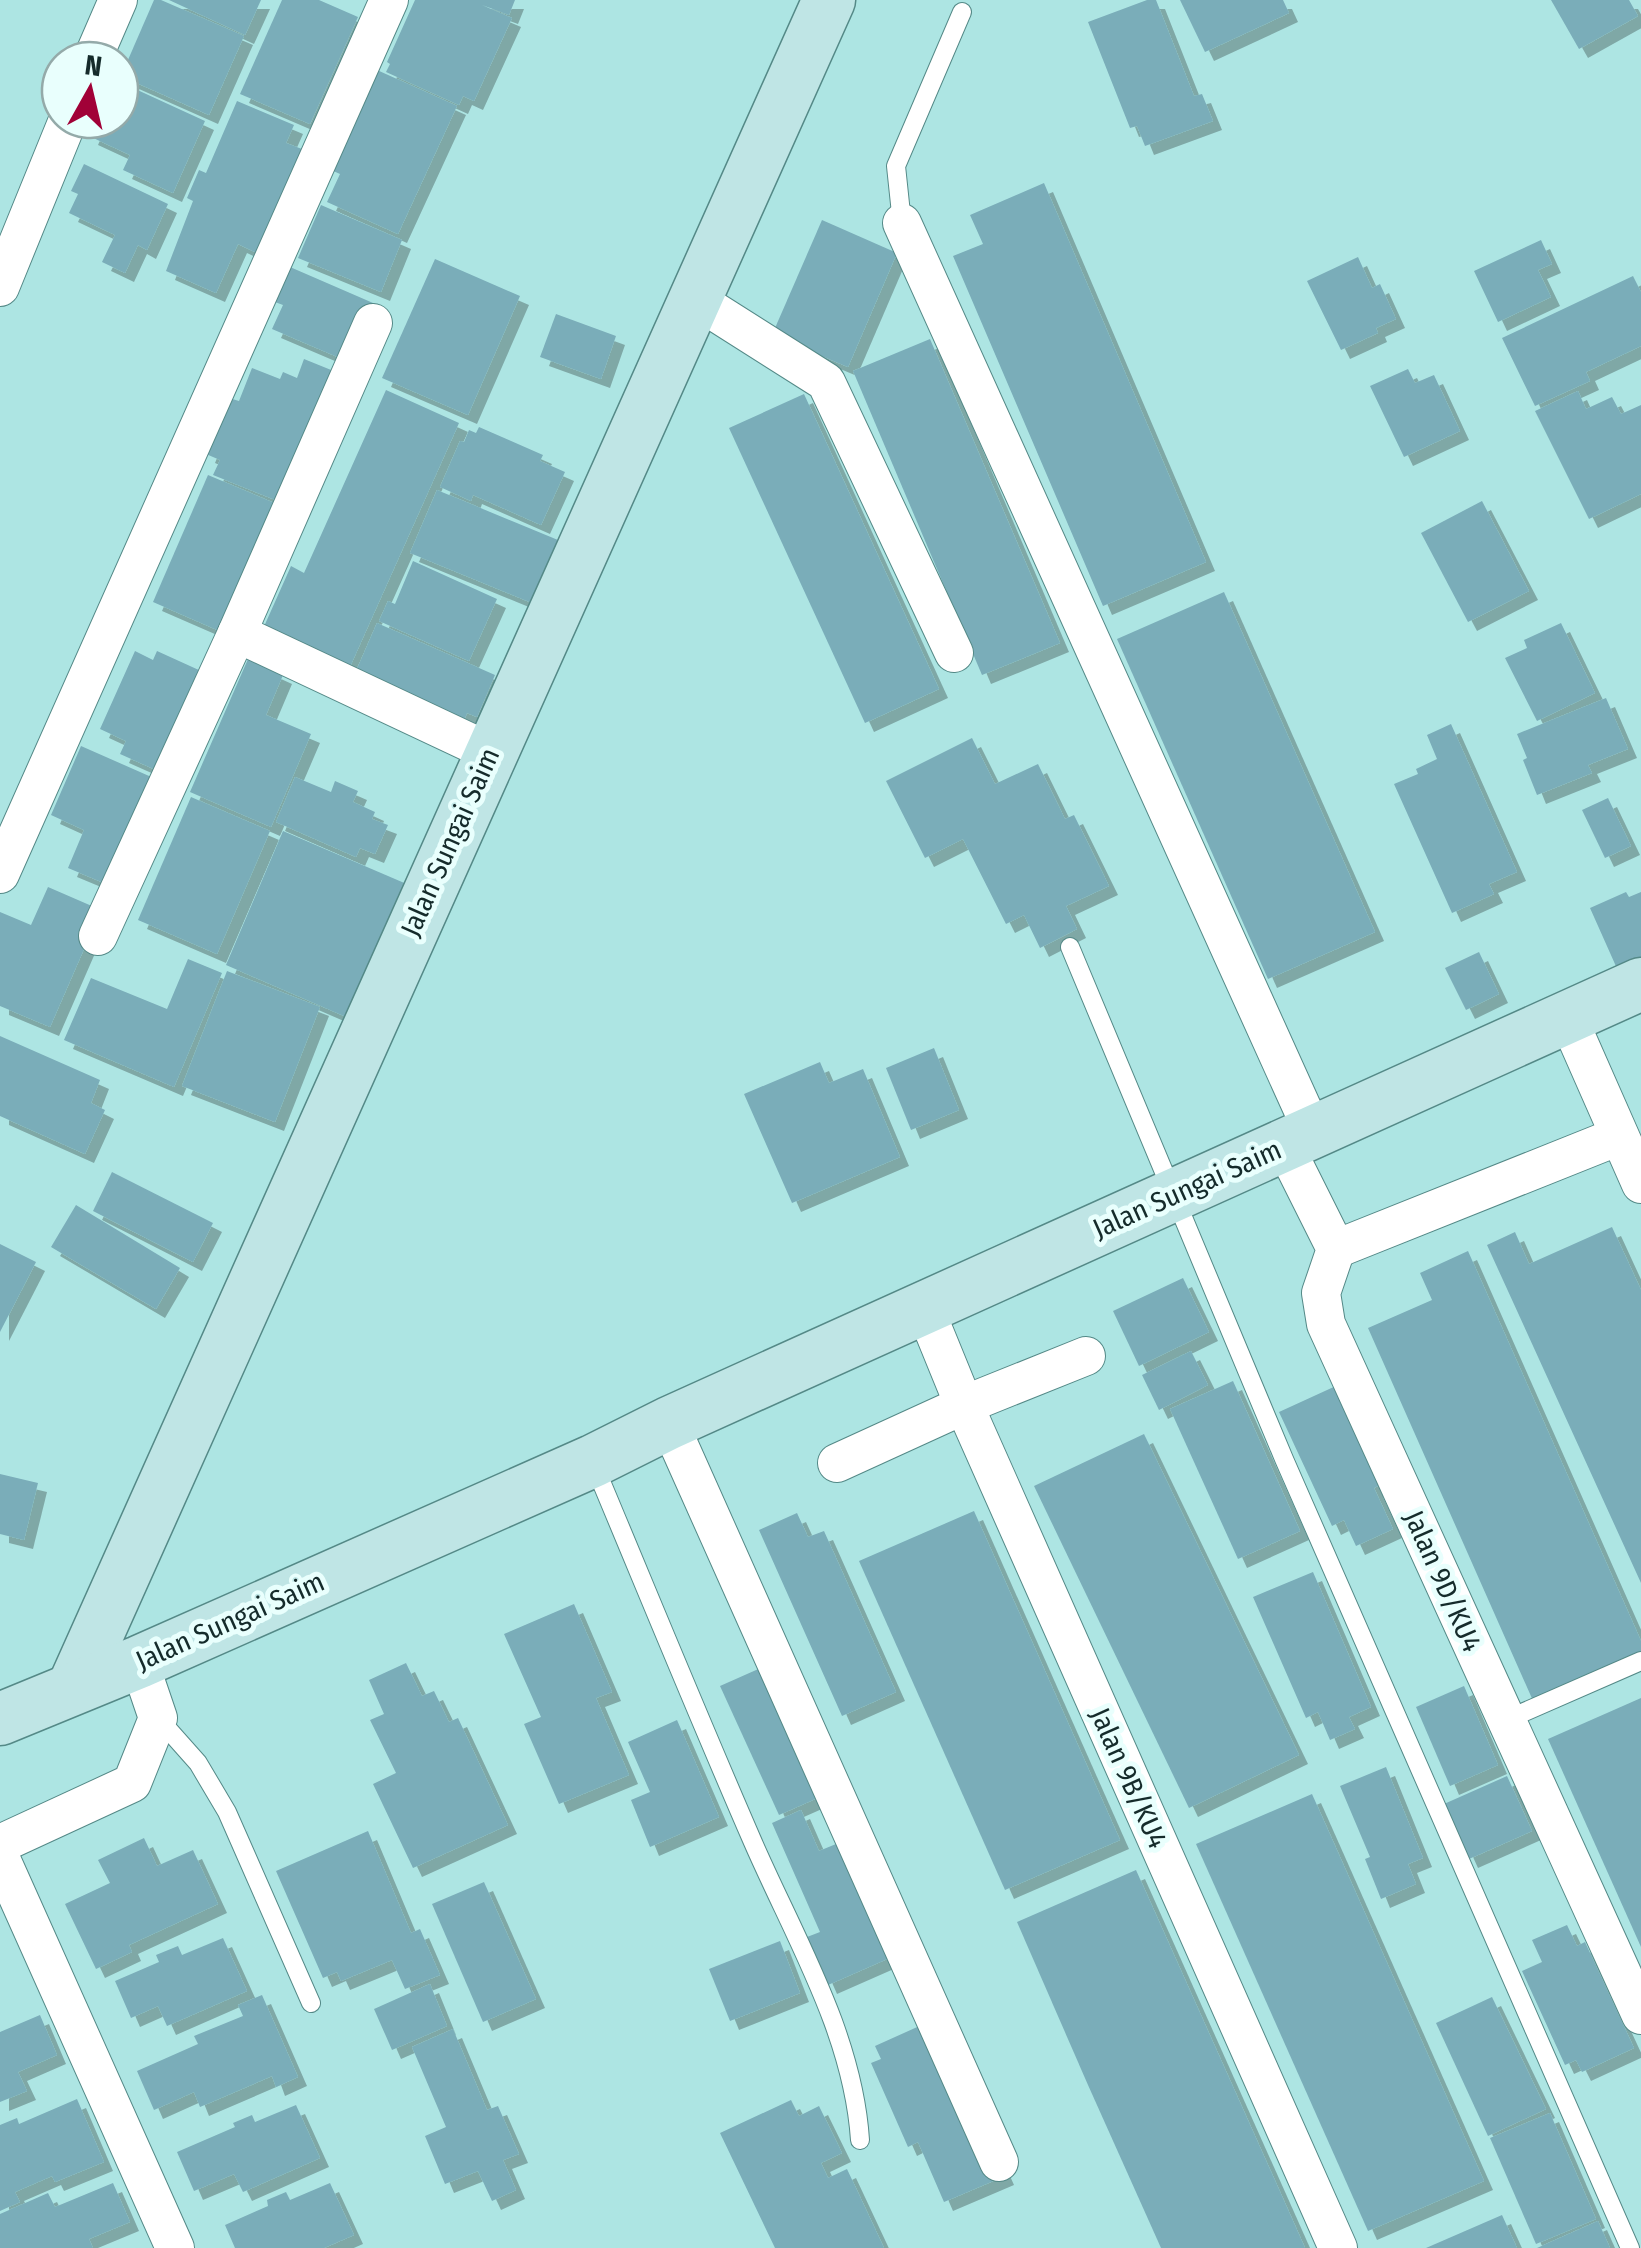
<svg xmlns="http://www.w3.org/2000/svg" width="1641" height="2248" font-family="'Fira Sans Condensed',sans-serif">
  <defs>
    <filter id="shadow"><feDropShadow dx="9" dy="9" stdDeviation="0" flood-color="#0004"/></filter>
  </defs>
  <rect width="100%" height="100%" fill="#ade5e3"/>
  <g fill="#7aadb9" filter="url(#shadow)">
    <path d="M 154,0 L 161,0 L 244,36 L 209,115 L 121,76 Z"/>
    <path d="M 169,0 L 261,0 L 245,35 Z"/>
    <path d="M 282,0 L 319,0 L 358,17 L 310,124 L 240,94 Z"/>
    <path d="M 415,0 L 515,0 L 509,15 L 482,5 L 512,18 L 474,101 L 463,96 L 459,105 L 386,72 L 390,64 L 387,62 Z"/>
    <path d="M 1147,0 L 1156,0 L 1194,96 L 1202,94 L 1213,121 L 1145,146 L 1137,126 L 1130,128 L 1088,22 Z"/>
    <path d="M 1180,0 L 1283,0 L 1289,13 L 1205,52 Z"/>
    <path d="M 1551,0 L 1629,0 L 1638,16 L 1579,49 Z"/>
    <path d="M 377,70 L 457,106 L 398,234 L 327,202 L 340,174 L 331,170 Z"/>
    <path d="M 120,82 L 205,121 L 173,193 L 123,170 L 130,155 L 89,136 L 96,120 L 120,120 Z"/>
    <path d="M 237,101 L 294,125 L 286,143 L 302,149 L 257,253 L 238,244 L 216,293 L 166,271 L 193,201 L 187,198 L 199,170 L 206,173 Z"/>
    <path d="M 84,164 L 168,204 L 147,250 L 138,245 L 125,273 L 102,262 L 115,235 L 69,213 L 78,194 L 71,191 Z"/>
    <path d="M 1044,183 L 1206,562 L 1103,606 L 953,256 L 983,244 L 970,215 Z"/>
    <path d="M 321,205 L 402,240 L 381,292 L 298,258 Z"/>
    <path d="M 822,220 L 897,253 L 848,367 L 772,335 Z"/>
    <path d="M 1541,240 L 1552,264 L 1538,270 L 1551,297 L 1498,322 L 1474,271 Z"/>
    <path d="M 1358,257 L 1372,288 L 1380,284 L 1396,319 L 1376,328 L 1378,333 L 1341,350 L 1307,281 Z"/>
    <path d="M 435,259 L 520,296 L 468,415 L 382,378 Z"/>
    <path d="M 290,267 L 380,306 L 354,364 L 272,329 L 283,305 L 275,302 Z"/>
    <path d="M 1633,276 L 1641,292 L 1641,346 L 1586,372 L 1590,381 L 1535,406 L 1502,338 Z"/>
    <path d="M 556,314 L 616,336 L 601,379 L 540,357 Z"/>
    <path d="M 930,339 L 1060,643 L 982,675 L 853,371 Z"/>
    <path d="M 304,359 L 341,374 L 288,505 L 213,475 L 220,460 L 206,454 L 229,398 L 239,401 L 252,368 L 280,379 L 283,372 L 297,378 Z"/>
    <path d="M 1408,369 L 1415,383 L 1434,375 L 1460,431 L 1404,457 L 1370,386 Z"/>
    <path d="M 386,390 L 459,423 L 349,669 L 262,631 L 291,566 L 304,573 Z"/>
    <path d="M 1578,391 L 1586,409 L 1612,397 L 1621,414 L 1641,405 L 1641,494 L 1589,519 L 1535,411 Z"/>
    <path d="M 804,394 L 939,689 L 865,723 L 729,428 Z"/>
    <path d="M 479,427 L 543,455 L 540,461 L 565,472 L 541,525 L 473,495 L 471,501 L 440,487 L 460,441 L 464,442 L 469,430 L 476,433 Z"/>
    <path d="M 208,475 L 286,508 L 231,636 L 153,602 Z"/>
    <path d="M 437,490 L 558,540 L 532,603 L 410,553 Z"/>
    <path d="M 1482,501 L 1529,591 L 1468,622 L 1421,533 Z"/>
    <path d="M 413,561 L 497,599 L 469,661 L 379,621 L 388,601 L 395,604 Z"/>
    <path d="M 1224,592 L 1375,932 L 1268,979 L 1117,639 Z"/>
    <path d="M 377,623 L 495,675 L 477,717 L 467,713 L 462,725 L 353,678 Z"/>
    <path d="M 1561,623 L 1595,693 L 1537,721 L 1505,658 L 1527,648 L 1524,640 Z"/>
    <path d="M 135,651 L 153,660 L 157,651 L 201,671 L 156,770 L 120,754 L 126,741 L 100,729 Z"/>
    <path d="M 248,659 L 283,675 L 266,715 L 311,734 L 271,827 L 190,792 Z"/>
    <path d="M 1606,698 L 1628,749 L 1588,765 L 1592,773 L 1537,795 L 1523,760 L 1527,758 L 1517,734 Z"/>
    <path d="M 1451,724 L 1517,872 L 1489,884 L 1494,894 L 1452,913 L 1394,784 L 1418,774 L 1416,769 L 1437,759 L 1427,735 Z"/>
    <path d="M 972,738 L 995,784 L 1038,764 L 1065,819 L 1074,815 L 1109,886 L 1066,906 L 1077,929 L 1040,948 L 1024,915 L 1006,924 L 963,839 L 925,858 L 886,781 Z"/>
    <path d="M 81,746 L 165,783 L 104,883 L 68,868 L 84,830 L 51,815 Z"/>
    <path d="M 295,777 L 331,792 L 335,781 L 358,791 L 353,802 L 375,812 L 372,819 L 388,825 L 375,854 L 360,848 L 356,857 L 276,822 Z"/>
    <path d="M 191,797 L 270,831 L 217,954 L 138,920 Z"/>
    <path d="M 1608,798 L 1631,846 L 1605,858 L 1582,810 Z"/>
    <path d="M 283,831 L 409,885 L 351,1019 L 226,965 Z"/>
    <path d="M 48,887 L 101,910 L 50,1027 L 0,1006 L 0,912 L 31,925 Z"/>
    <path d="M 1626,892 L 1629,897 L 1641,892 L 1641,974 L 1623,982 L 1590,908 Z"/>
    <path d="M 1479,952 L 1499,994 L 1466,1010 L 1445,968 Z"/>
    <path d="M 188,959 L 222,973 L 174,1087 L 64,1040 L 91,978 L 167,1009 Z"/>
    <path d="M 227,971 L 320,1007 L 275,1122 L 182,1086 Z"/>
    <path d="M 0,1036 L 100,1080 L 91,1103 L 105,1110 L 85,1154 L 0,1116 Z"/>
    <path d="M 934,1048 L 959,1110 L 911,1130 L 886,1068 Z"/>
    <path d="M 820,1062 L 829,1083 L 863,1069 L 900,1157 L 792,1203 L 744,1094 Z"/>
    <path d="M 112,1172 L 213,1223 L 193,1262 L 93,1211 Z"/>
    <path d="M 76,1205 L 180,1268 L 156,1309 L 51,1247 Z"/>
    <path d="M 1612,1227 L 1641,1290 L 1641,1583 L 1487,1245 L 1515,1232 L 1529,1264 Z"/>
    <path d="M 0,1244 L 36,1262 L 0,1332 Z"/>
    <path d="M 1468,1251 L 1641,1641 L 1641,1656 L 1534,1703 L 1368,1328 L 1432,1300 L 1420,1273 Z"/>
    <path d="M 1183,1278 L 1209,1332 L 1139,1366 L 1113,1311 Z"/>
    <path d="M 1191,1351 L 1208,1385 L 1159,1410 L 1142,1375 Z"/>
    <path d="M 1233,1381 L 1300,1531 L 1238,1559 L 1170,1409 Z"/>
    <path d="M 1338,1385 L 1384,1483 L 1374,1488 L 1393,1529 L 1356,1546 L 1344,1520 L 1332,1526 L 1279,1412 Z"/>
    <path d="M 1144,1434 L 1299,1755 L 1189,1808 L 1034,1486 Z"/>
    <path d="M 0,1474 L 38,1483 L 24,1540 L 0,1534 Z"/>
    <path d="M 974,1511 L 1120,1840 L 1005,1890 L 859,1561 Z"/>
    <path d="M 797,1513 L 808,1537 L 824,1531 L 896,1692 L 842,1716 L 759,1530 Z"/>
    <path d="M 1313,1572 L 1371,1707 L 1349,1717 L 1355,1729 L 1330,1740 L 1318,1712 L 1306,1718 L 1253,1597 Z"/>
    <path d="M 574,1604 L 612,1692 L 596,1698 L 629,1775 L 559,1804 L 524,1724 L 541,1717 L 504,1634 Z"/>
    <path d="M 406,1663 L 422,1696 L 434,1691 L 449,1722 L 458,1718 L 508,1825 L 413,1868 L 373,1784 L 396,1773 L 370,1720 L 384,1714 L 369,1680 Z"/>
    <path d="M 772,1663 L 831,1792 L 779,1815 L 720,1686 Z"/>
    <path d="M 1464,1686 L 1498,1765 L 1450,1786 L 1416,1707 Z"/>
    <path d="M 1641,1698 L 1641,1947 L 1548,1739 Z"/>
    <path d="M 677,1720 L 719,1817 L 650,1847 L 631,1800 L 650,1792 L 628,1742 Z"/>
    <path d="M 1386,1767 L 1423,1858 L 1408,1864 L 1416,1884 L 1381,1899 L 1365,1859 L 1370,1857 L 1340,1786 Z"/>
    <path d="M 1507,1776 L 1532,1831 L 1469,1859 L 1444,1804 Z"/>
    <path d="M 1312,1794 L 1484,2181 L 1368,2231 L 1196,1844 Z"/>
    <path d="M 801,1810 L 819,1851 L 853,1837 L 903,1952 L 828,1985 L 807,1937 L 820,1932 L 772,1823 Z"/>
    <path d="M 368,1831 L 411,1933 L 420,1929 L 440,1975 L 405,1989 L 392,1960 L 341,1981 L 337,1972 L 323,1978 L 276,1871 Z"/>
    <path d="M 144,1838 L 157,1866 L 193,1850 L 218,1904 L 129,1945 L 132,1952 L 96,1969 L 65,1904 L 110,1883 L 98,1860 Z"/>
    <path d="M 1136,1870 L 1281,2194 L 1305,2248 L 1161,2248 L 1088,2085 L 1017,1922 Z"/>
    <path d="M 484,1882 L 536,1999 L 483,2022 L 432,1904 Z"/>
    <path d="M 1567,1925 L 1577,1946 L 1585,1942 L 1634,2048 L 1582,2072 L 1576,2060 L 1565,2065 L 1522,1971 L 1542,1962 L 1532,1940 Z"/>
    <path d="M 223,1938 L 247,1991 L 167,2026 L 158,2006 L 131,2018 L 115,1981 L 159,1962 L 156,1955 L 178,1946 L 182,1955 Z"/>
    <path d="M 780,1941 L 800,1993 L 730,2021 L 709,1969 Z"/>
    <path d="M 430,1984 L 447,2026 L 392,2050 L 374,2009 Z"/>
    <path d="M 262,1995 L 298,2077 L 276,2087 L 272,2076 L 200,2107 L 194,2092 L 154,2110 L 137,2071 L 198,2044 L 194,2036 L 243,2016 L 238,2005 Z"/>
    <path d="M 1492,1997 L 1546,2109 L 1488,2136 L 1436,2023 Z"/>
    <path d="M 40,2015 L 57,2055 L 18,2072 L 27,2091 L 0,2102 L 0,2032 Z"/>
    <path d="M 935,2019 L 1005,2176 L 944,2202 L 918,2142 L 908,2147 L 871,2063 L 881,2059 L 875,2046 Z"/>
    <path d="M 453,2029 L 487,2110 L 498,2106 L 519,2154 L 503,2160 L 516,2190 L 492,2201 L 478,2171 L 445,2184 L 425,2136 L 446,2127 L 412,2047 Z"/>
    <path d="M 77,2099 L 104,2162 L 55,2182 L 52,2176 L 15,2192 L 20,2202 L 0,2211 L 0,2125 L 17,2118 L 19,2124 Z"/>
    <path d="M 791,2100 L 799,2116 L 819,2106 L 842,2153 L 821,2163 L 828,2178 L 847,2169 L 884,2248 L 775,2248 L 720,2133 Z"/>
    <path d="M 296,2105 L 320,2158 L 243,2192 L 234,2174 L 194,2191 L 177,2152 L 235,2127 L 233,2123 L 252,2115 L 255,2122 Z"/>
    <path d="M 1550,2113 L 1596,2219 L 1536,2244 L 1490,2138 Z"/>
    <path d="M 113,2183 L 130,2222 L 89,2239 L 93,2248 L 0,2248 L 0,2214 L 48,2193 L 55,2207 Z"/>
    <path d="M 330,2183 L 354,2235 L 324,2248 L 235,2248 L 225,2225 L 268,2206 L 267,2200 L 286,2192 L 290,2200 Z"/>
    <path d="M 1502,2215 L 1517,2248 L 1426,2248 Z"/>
    <path d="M 1598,2221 L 1610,2248 L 1537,2248 Z"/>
  </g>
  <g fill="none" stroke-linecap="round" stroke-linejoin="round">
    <g stroke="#548987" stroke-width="20">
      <g id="lane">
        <path d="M 902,223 L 896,166 L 962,12"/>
        <path d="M 1070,947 L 1284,1459 L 1630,2248"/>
        <path d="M 595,1467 C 647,1591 698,1716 752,1840 C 794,1937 853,2033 860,2140"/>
        <path d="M 158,1718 L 198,1763 L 227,1812 L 311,2003"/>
        <path d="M 1506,1720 L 1641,1661"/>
      </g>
    </g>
    <g stroke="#548987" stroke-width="40">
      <g id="street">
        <path d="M 92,60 L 118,0"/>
        <path d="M 902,223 L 1313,1132"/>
        <path d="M 0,287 L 68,120"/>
        <path d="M 695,299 L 826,382 L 954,653"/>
        <path d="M 373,323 L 237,633 L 490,752"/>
        <path d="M 0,874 L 389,0"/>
        <path d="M 98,936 L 237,633"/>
        <path d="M 1567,1016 L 1641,1184"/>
        <path d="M 1284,1145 L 1336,1249 L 1321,1293 L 1326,1324 L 1641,2015"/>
        <path d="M 1336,1249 L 1619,1136"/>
        <path d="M 924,1307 L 964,1405 L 1338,2248"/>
        <path d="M 669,1423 L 999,2162"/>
        <path d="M 837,1463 L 964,1405 L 1086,1356"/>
        <path d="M 0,1844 L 132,1783 L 158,1718 L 139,1662"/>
        <path d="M 0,1857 L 175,2248"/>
      </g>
    </g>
    <g stroke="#548987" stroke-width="55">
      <g id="secondary">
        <path d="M 74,1686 L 829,0"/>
        <path d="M 0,1719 L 139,1662 L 593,1461 L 669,1423 L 1641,984"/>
      </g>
    </g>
    <use href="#lane" stroke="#fff" stroke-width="18"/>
    <use href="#street" stroke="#fff" stroke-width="38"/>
    <use href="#secondary" stroke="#bfe5e5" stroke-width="52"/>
  </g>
  <g text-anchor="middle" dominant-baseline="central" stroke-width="10" stroke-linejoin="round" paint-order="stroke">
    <g font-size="28" fill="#152b2b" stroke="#e9fffd">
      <text transform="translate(450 842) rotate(-66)">Jalan Sungai Saim</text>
      <text transform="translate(1187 1189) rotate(-24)">Jalan Sungai Saim</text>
      <text transform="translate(1443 1581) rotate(66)">Jalan 9D/KU4</text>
      <text transform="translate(230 1621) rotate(-24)">Jalan Sungai Saim</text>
      <text transform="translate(1129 1778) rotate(66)">Jalan 9B/KU4</text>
    </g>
  </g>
  <g transform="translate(90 90) rotate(8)"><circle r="48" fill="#e9fffd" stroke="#94aaa9" stroke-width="2.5"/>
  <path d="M0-8L18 38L0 25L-18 38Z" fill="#a10137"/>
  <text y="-15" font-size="28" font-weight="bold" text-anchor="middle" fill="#152b2b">N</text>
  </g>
</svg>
